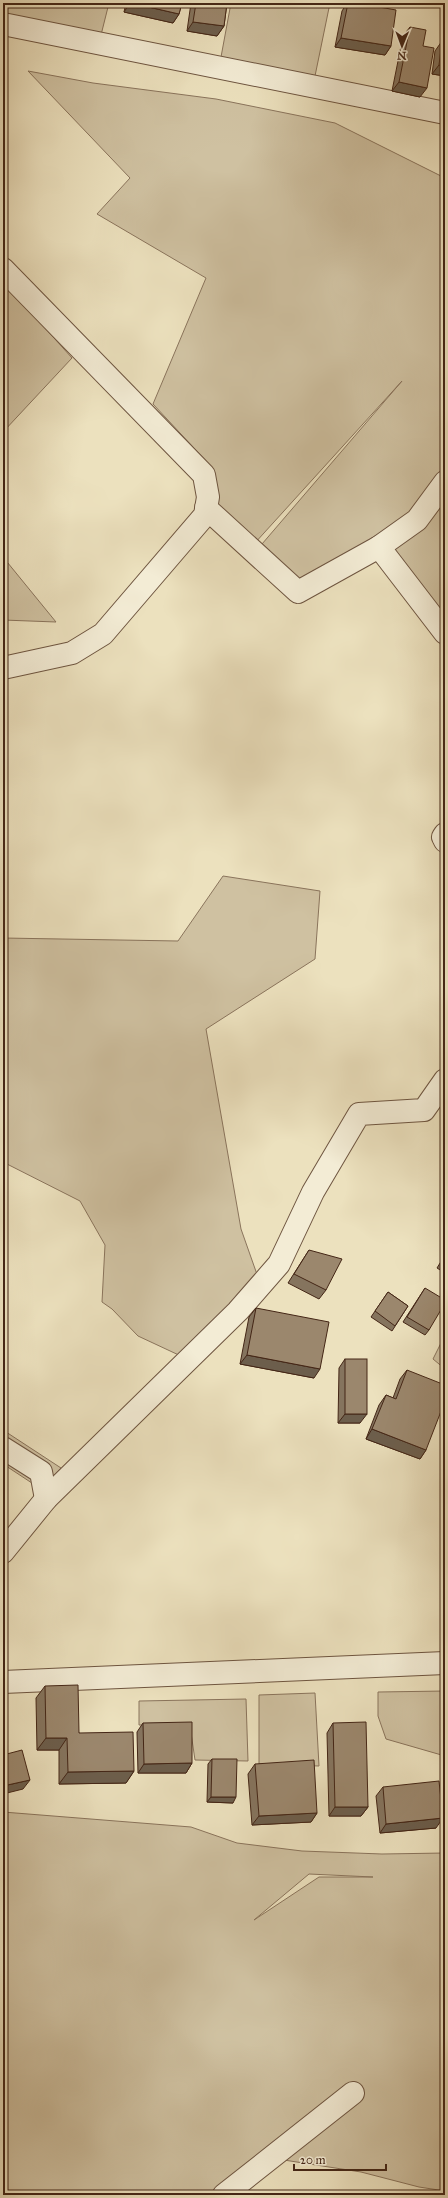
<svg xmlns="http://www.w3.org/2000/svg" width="448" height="2198" font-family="'IM FELL Great Primer',serif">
  <rect width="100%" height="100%" fill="#ece1be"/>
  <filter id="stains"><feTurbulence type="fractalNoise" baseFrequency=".005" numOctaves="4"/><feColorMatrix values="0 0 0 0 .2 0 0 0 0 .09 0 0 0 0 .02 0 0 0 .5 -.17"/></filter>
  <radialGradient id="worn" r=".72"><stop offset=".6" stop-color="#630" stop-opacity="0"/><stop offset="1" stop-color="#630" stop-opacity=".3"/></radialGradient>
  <g fill="#cfc1a1" stroke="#8a745c" fill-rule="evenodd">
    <path d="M 3,3 L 109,3 L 101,35 L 3,14 Z"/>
    <path d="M 231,3 L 330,3 L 315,76 L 221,57 Z"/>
    <path d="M 28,71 L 93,83 L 216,99 L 335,123 L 445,178 L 445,470 L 435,487 L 445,475 L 445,633 L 377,546 L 301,581 L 262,544 L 402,381 L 254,544 L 214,510 L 207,462 L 153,404 L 206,278 L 97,214 L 130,178 Z"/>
    <path d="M 3,281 L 72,358 L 3,432 Z"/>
    <path d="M 3,557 L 56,622 L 3,620 Z"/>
    <path d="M 223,876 L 320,891 L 315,959 L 206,1029 L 241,1229 L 259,1280 L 183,1357 L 138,1336 L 112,1309 L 102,1302 L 105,1245 L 80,1201 L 3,1162 L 3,938 L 178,941 Z"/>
    <path d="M 445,1335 L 445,1369 L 433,1359 Z"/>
    <path d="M 3,1430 L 61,1468 L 41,1489 L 3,1464 Z"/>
    <path d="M 445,1691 L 445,1756 L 386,1739 L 378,1716 L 378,1692 Z"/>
    <path d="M 315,1693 L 319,1766 L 259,1764 L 259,1695 Z"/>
    <path d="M 246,1699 L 248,1761 L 195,1760 L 190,1726 L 139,1725 L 139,1701 Z"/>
    <path d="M 3,1812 L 191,1827 L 237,1843 L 302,1851 L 382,1854 L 445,1853 L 445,2191 L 419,2187 L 361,2172 L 271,2158 L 224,2195 L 3,2195 ZM 309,1874 L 373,1877 L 319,1877 L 254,1920 Z"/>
  </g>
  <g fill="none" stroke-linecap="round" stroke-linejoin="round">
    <g stroke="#6e5540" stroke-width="24">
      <g id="minor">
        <path d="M 3,24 L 445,113"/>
        <path d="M 3,269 L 204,475 L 208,497 L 205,515 L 103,634 L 72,653 L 3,668"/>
        <path d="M 206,508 L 298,592 L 379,547 L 417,520 L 445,482"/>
        <path d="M 379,547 L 445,633"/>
        <path d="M 445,834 L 443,837 L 445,841"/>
        <path d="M 3,1448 L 41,1472 L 46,1499"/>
        <path d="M 3,1552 L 46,1499 L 238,1311 L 279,1264 L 313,1192 L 359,1114 L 424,1110 L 445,1080"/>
        <path d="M 3,1682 L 445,1663"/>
        <path d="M 224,2195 L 353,2093"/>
      </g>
    </g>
    <use href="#minor" stroke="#f3ecd5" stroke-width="22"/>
  </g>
  <g fill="#85745e" stroke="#442616">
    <path d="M 126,3 L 182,3 L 179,14 L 173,23 L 124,12 Z"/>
    <path d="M 191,3 L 227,3 L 224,26 L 217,36 L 187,31 Z"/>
    <path d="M 347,3 L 357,3 L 391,46 L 385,55 L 335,47 L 342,11 Z"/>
    <path d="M 410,27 L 420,97 L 392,91 L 403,36 Z"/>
    <path d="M 442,41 L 445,76 L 432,74 L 435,51 Z"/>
    <path d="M 309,1250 L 326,1290 L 319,1299 L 288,1283 Z"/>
    <path d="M 445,1255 L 445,1273 L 437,1268 Z"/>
    <path d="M 425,1288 L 429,1330 L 425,1335 L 403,1322 Z"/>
    <path d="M 388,1292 L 408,1306 L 392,1331 L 371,1317 Z"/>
    <path d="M 256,1308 L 314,1378 L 240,1364 L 249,1317 Z"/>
    <path d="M 345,1359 L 360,1423 L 338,1423 L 339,1368 Z"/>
    <path d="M 407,1370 L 426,1450 L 420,1459 L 366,1439 L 379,1405 L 386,1395 L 393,1398 L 400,1379 Z"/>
    <path d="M 45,1686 L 79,1733 L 134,1771 L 126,1783 L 59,1784 L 59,1750 L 37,1750 L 36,1698 Z"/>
    <path d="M 143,1723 L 192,1763 L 186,1773 L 138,1773 L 137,1732 Z"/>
    <path d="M 333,1723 L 368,1807 L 361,1816 L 329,1816 L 327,1733 Z"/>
    <path d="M 212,1759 L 233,1803 L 207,1802 L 208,1764 Z"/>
    <path d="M 255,1764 L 317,1813 L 311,1822 L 252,1825 L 248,1774 Z"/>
    <path d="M 383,1787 L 436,1828 L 380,1833 L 376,1796 Z"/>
  </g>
  <g fill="#6c5e4c" stroke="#442616">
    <path d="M 130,3 L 131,3 L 179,14 L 173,23 L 124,12 Z"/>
    <path d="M 193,22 L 224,26 L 217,36 L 187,31 Z"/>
    <path d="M 341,38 L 391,46 L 385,55 L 335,47 Z"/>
    <path d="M 439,65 L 445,66 L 445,76 L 432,74 Z"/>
    <path d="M 399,82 L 427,88 L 420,97 L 392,91 Z"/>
    <path d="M 247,1355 L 320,1369 L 314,1378 L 240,1364 Z"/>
    <path d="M 345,1414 L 367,1414 L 360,1423 L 338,1423 Z"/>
    <path d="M 372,1429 L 426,1450 L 420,1459 L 366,1439 Z"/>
    <path d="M 46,1738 L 67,1738 L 59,1750 L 37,1750 Z"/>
    <path d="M 192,1763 L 186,1773 L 138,1773 L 144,1764 Z"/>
    <path d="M 134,1771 L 126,1783 L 59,1784 L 68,1772 Z"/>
    <path d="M 30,1780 L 23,1789 L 3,1794 L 3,1786 Z"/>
    <path d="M 211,1797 L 236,1797 L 233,1803 L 207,1802 Z"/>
    <path d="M 335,1807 L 368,1807 L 361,1816 L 329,1816 Z"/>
    <path d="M 317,1813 L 311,1822 L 252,1825 L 259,1816 Z"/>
    <path d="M 443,1818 L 436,1828 L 380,1833 L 386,1824 Z"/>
  </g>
  <g fill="#9b876d" stroke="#442616">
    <path d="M 131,3 L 182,3 L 179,14 Z"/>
    <path d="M 196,3 L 227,3 L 224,26 L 193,22 Z"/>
    <path d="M 348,3 L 357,3 L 396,10 L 391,46 L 341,38 Z"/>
    <path d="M 410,27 L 426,30 L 423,46 L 434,48 L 427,88 L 399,82 Z"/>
    <path d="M 442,41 L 445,42 L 445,66 L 439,65 Z"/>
    <path d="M 309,1250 L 342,1259 L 326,1290 L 294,1274 Z"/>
    <path d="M 445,1256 L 445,1266 L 441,1263 Z"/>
    <path d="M 425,1288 L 445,1300 L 445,1303 L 429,1330 L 407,1317 Z"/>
    <path d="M 388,1292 L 408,1306 L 395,1326 L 375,1311 Z"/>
    <path d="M 256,1308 L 329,1322 L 320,1369 L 247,1355 Z"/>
    <rect x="345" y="1359" width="22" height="55"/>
    <path d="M 407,1370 L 445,1385 L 445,1401 L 426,1450 L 372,1429 L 386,1395 L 396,1399 Z"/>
    <path d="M 78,1685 L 79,1733 L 133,1732 L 134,1771 L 68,1772 L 67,1738 L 46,1738 L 45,1686 Z"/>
    <path d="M 192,1722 L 192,1763 L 144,1764 L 143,1723 Z"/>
    <path d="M 366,1722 L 368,1807 L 335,1807 L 333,1723 Z"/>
    <path d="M 22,1750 L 30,1780 L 3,1786 L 3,1755 Z"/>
    <path d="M 212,1759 L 237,1759 L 236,1797 L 211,1797 Z"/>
    <path d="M 314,1760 L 317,1813 L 259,1816 L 255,1764 Z"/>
    <path d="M 439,1781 L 443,1818 L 386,1824 L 383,1787 Z"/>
  </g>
  <rect width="448" height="2198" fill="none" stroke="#ece1be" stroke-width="16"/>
  <rect x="4" y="4" width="440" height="2190" fill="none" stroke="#442616" stroke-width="2"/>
  <rect x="8" y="8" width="432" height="2182" fill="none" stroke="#442616"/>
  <g transform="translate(402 46) rotate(181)" stroke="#f3ecd5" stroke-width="3" paint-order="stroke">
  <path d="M0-3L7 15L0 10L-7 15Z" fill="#442616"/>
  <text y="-6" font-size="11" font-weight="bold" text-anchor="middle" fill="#442616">N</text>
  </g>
  <path d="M294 2164v6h92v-6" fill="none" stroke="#442616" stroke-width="2"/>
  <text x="300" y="2164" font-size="12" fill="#442616" stroke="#f3ecd5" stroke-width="3" paint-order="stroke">20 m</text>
  <rect width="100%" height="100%" filter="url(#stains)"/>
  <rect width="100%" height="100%" fill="url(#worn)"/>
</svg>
